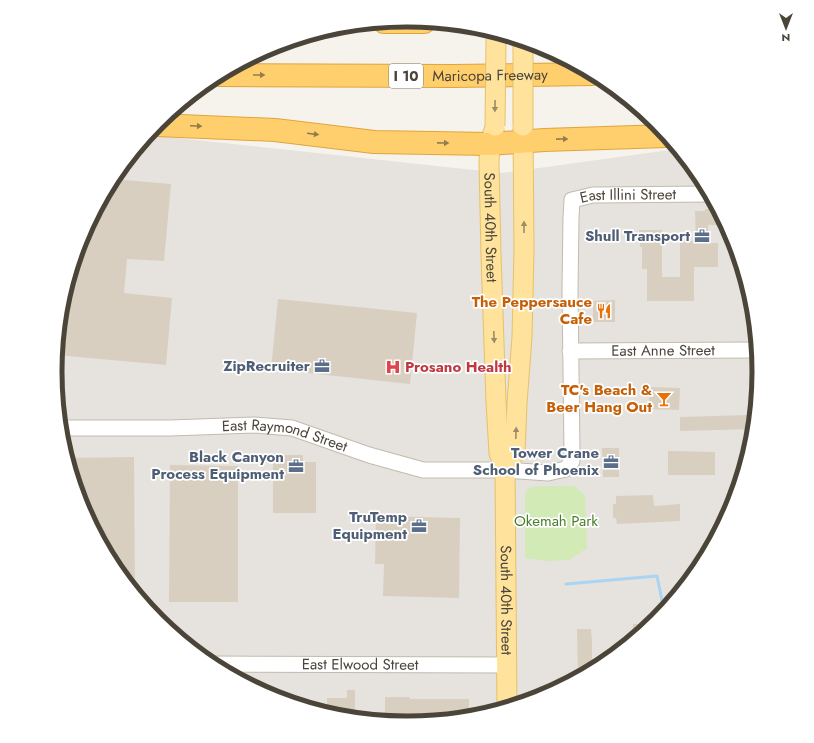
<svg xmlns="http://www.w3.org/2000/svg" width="814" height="743" font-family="Jost,sans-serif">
  <rect width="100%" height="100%" fill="#f6f3ec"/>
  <path fill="#e6e2dd" d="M 149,135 L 502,173 L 677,149 L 699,176 L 732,237 L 752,303 L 758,372 L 752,440 L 732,506 L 699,567 L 655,620 L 602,664 L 541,696 L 475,716 L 407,723 L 338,716 L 272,696 L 212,664 L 158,620 L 115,567 L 82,506 L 62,440 L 56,371 L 62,303 L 82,237 L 115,176 Z"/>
  <path fill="#d2eab5" d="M 536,486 L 574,486 L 585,495 L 587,548 L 569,560 L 547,561 L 525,558 L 525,493 L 529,488 Z"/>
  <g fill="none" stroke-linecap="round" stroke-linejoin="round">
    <path stroke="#a9d4f2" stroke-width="3" d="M 566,584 L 657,576 L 664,610"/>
  </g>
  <g fill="#d8cfc1">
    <path d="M 113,179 L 171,184 L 164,261 L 127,259 L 124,293 L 172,298 L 166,365 L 57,355 L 62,303 L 82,237 Z"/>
    <path d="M 705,209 L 714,209 L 714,211 L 718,211 L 721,218 L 721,225 L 708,225 L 708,243 L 718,243 L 718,267 L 694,267 L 694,301 L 647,301 L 647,269 L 642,269 L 642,247 L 640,247 L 639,230 L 662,230 L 662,277 L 680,277 L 680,241 L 696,241 L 695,211 L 705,211 Z"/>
    <path d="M 278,299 L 417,313 L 410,384 L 271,369 Z"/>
    <path d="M 615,300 L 615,322 L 593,322 L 593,301 Z"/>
    <path d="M 649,387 L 680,388 L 679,410 L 649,409 Z"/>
    <path d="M 748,415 L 748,419 L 754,419 L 753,429 L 680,431 L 680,417 Z"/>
    <path d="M 602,448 L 619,448 L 619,477 L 603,477 Z"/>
    <path d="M 668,451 L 715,452 L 715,475 L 668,475 Z"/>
    <path d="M 273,455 L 303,455 L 303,462 L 316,462 L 316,513 L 273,513 Z"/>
    <path d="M 134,457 L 135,592 L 115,567 L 82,506 L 68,458 Z"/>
    <path d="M 170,465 L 238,466 L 238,602 L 169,602 Z"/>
    <path d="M 653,495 L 654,506 L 680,504 L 680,521 L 617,524 L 616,518 L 613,518 L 613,504 L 616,504 L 616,496 Z"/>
    <path d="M 376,516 L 460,518 L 459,598 L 383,596 L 384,564 L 375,564 Z"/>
    <path d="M 633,624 L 650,624 L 632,639 Z"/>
    <path d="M 577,629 L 591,629 L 592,641 L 592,669 L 578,677 Z"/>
    <path d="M 347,690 L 355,690 L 355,718 L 338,716 L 327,713 L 327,698 L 347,698 Z"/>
    <path d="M 385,697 L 410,697 L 410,699 L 469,699 L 469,717 L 407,723 L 385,721 Z"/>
  </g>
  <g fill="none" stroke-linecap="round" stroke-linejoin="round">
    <g stroke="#c2bbae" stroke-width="17">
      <g id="minor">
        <path id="s1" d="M 570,351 L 756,350"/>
        <path id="s2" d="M 61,428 L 170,428 L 254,425 L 292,428 L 369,455 L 423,470 L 505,470 L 548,473 L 566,469 L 572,461 L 572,453 L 570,290 L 571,218 L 572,200 L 593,195 L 709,194"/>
        <path id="s3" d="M 212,664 L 507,665"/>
      </g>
    </g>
    <g stroke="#e6c16a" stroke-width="21">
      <g id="major">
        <path id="s4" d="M 494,130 L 490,144 L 489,162 L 491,255 L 496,402 L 499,453 L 505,470 L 507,707"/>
        <path d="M 505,470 L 515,452 L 517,403 L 522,337 L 524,250 L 523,128"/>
      </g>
    </g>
    <g stroke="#e0a43c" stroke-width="24">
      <g id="highway">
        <path d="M 384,22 L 424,22"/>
        <path id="s5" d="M 220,75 L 453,76 L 592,74"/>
        <path d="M 157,125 L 275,130 L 374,142 L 490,144 L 544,140 L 666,136"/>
      </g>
    </g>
    <use href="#minor" stroke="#fff" stroke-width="15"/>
    <use href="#major" stroke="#ffe39c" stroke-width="19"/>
    <use href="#highway" stroke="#ffcf6e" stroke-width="22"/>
    <g stroke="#e6c16a" stroke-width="21" stroke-linecap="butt">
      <g id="major-bridge">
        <path d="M 523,41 L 523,126"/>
        <path d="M 495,126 L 496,39"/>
      </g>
    </g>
    <use href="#major-bridge" stroke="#ffe39c" stroke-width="19"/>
  </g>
  <defs><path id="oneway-solid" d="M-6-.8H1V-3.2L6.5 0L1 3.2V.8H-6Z"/></defs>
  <g fill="#937c4e">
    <use href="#oneway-solid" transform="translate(259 75)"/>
    <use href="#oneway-solid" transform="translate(196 126) rotate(2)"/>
    <use href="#oneway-solid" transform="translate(313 134) rotate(7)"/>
    <use href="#oneway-solid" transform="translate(562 139) rotate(-1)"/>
    <use href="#oneway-solid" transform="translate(443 143) rotate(1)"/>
  </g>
  <g fill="#9c8c66">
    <use href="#oneway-solid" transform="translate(495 106) rotate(91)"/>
    <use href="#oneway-solid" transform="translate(524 227) rotate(-90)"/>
    <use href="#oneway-solid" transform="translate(494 337) rotate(88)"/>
    <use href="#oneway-solid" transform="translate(516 433) rotate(-88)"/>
  </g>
  <defs>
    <g id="office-bare" transform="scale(1.2)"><path d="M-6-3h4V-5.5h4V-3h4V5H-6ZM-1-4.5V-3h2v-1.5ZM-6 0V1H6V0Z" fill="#5c6f8a" stroke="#fff" stroke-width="2.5" paint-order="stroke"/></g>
    <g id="restaurant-bare" transform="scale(1.2)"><path d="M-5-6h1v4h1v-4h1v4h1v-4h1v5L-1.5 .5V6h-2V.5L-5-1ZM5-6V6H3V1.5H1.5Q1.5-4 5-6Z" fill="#e8710a" stroke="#fff" stroke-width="2.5" paint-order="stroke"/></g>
    <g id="hospital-bare" transform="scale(1.2)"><path d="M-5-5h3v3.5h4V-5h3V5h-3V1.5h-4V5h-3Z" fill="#e0444e" stroke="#fff" stroke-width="2.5" paint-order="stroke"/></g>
    <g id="bar-bare" transform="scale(1.2)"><path d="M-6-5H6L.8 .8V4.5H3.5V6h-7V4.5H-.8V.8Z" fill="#e8710a" stroke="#fff" stroke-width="2.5" paint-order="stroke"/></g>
  </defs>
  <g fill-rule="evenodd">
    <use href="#office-bare" x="702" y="236"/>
    <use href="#restaurant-bare" x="604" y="311"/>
    <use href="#office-bare" x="322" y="366"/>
    <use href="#hospital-bare" x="393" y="367"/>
    <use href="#bar-bare" x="664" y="399"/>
    <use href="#office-bare" x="611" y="462"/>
    <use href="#office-bare" x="296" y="466"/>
    <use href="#office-bare" x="419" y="526"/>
  </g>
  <g text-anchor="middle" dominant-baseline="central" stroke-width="3.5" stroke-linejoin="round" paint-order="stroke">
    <rect fill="#fff" stroke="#817c74" stroke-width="1" x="389" y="64" width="34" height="24" rx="3"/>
    <g font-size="14" font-weight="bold" fill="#4b4439">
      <text x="406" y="76">I 10</text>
    </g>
    <g font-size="15" fill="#4b4439" stroke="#fff">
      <text stroke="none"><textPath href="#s5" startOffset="270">Maricopa Freeway</textPath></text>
      <text stroke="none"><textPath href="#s2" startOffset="840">East Illini Street</textPath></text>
      <text stroke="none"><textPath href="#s4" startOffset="98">South 40th Street</textPath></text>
      <text stroke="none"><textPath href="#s1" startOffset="93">East Anne Street</textPath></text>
      <text stroke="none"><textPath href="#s2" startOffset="225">East Raymond Street</textPath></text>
      <text stroke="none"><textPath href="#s4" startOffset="472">South 40th Street</textPath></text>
      <text stroke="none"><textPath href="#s3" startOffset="148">East Elwood Street</textPath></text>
    </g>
    <g font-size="15" font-weight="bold" fill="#4e5e75" stroke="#fff" text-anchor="end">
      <text x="690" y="236">Shull Transport</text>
      <text x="310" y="366">ZipRecruiter</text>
      <text x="599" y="453">Tower Crane<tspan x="599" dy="17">School of Phoenix</tspan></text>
      <text x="284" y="457">Black Canyon<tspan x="284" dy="17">Process Equipment</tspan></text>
      <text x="407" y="517">TruTemp<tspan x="407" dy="17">Equipment</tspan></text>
    </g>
    <g font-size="15" font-weight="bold" fill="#c56008" stroke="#fff" text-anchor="end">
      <text x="592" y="302">The Peppersauce<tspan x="592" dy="17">Cafe</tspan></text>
      <text x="652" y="390">TC's Beach &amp;<tspan x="652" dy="17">Beer Hang Out</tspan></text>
    </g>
    <g font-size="15" font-weight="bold" fill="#be3a42" stroke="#fff" text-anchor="start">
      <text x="405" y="367">Prosano Health</text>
    </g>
    <g font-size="15" fill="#4a7f2a" stroke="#fff">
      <text x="556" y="521">Okemah Park</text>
    </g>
  </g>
  <path d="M0 0H814V743H0ZM406 27H408A344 344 0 0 1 752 371V372A344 344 0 0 1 408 716H406A344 344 0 0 1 62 372V371A344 344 0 0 1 406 27Z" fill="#fff" fill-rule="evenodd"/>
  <path fill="none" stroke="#4b4439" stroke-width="5" d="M406 27H408A344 344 0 0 1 752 371V372A344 344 0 0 1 408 716H406A344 344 0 0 1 62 372V371A344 344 0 0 1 406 27Z"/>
  <g transform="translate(786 28) rotate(180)" stroke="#ffffff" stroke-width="3" paint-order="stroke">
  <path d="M0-3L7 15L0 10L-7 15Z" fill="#4b4439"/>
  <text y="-6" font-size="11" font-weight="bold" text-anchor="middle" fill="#4b4439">N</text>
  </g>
</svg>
